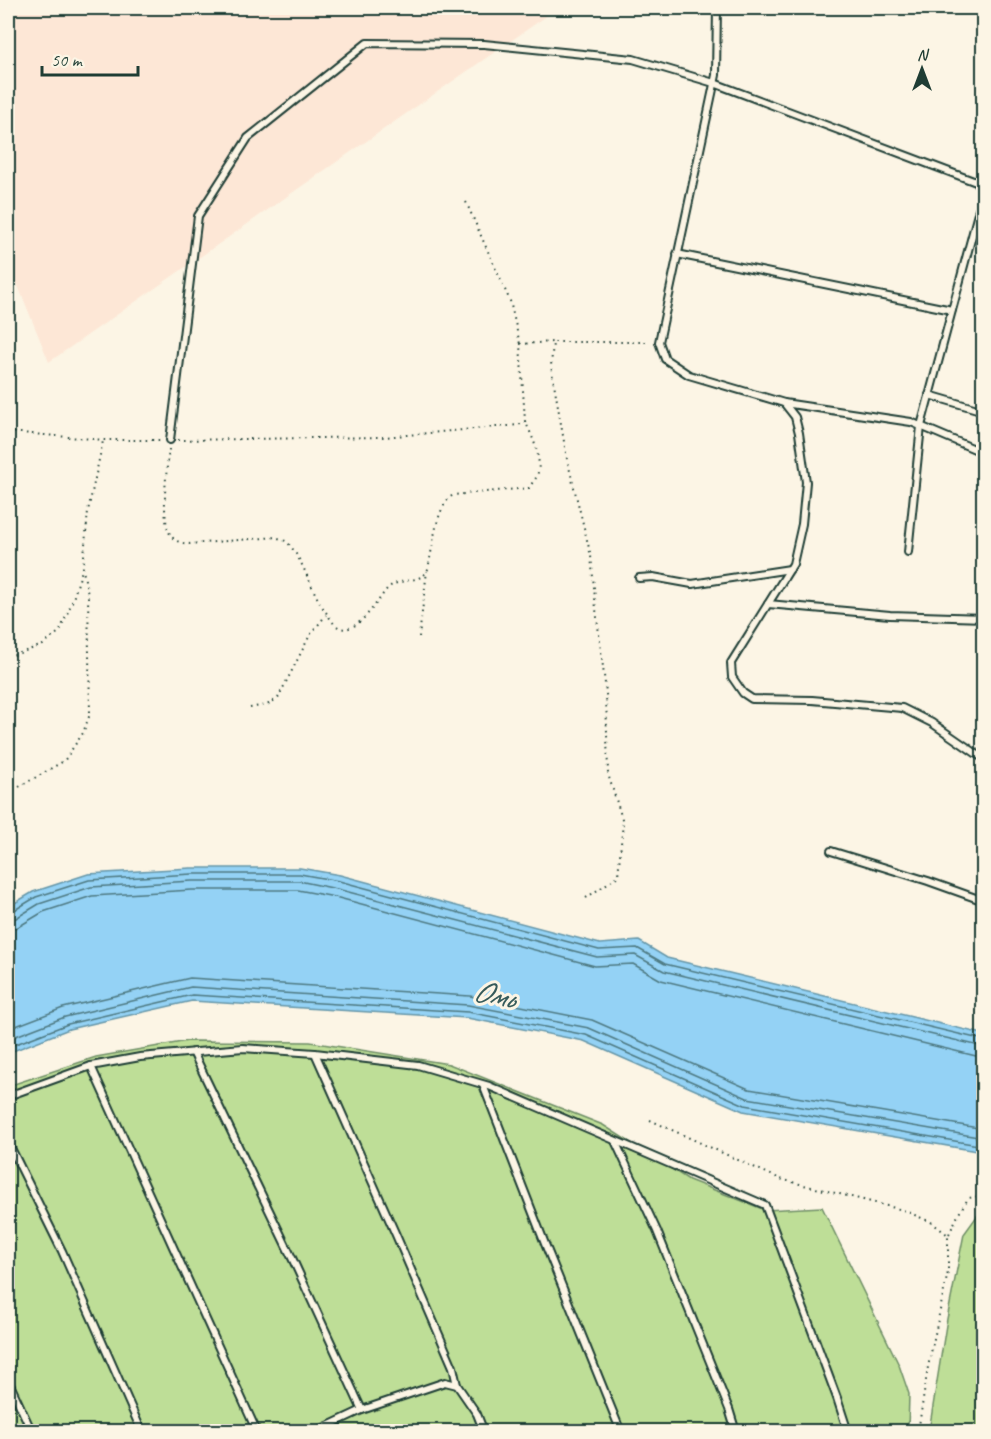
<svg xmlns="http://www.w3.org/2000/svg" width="991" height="1439" font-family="Caveat,sans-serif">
  <rect width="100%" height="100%" fill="#fcf5e5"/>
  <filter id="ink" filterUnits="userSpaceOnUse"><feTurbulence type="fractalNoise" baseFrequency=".0167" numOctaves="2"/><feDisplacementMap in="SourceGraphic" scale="12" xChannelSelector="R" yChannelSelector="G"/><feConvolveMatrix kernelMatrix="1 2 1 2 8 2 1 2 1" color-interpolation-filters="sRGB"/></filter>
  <g filter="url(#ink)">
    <path fill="#fde7d6" d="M 8,8 L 558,8 L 49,362 L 8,261 Z"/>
    <g fill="#bede97" stroke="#6e8e66" stroke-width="1.5">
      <path d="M 188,1041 L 310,1042 L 449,1064 L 603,1125 L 689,1180 L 765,1210 L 822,1207 L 899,1365 L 909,1394 L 908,1431 L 8,1431 L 8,1086 L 96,1057 Z"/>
      <path d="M 983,1209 L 983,1431 L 931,1431 L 930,1425 L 947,1319 L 964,1234 L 980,1212 Z"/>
    </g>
    <path fill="#94d2f5" stroke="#6596a8" stroke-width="1.5" d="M 191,868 L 300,868 L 340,875 L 600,944 L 639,941 L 667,958 L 983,1034 L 983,1152 L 743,1111 L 584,1041 L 467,1018 L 192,1001 L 69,1029 L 8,1053 L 8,907 L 33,892 L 88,874 Z"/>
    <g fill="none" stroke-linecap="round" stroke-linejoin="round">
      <g stroke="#4e7981" stroke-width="1.5">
        <path d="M 8,912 L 13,911 L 36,897 L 89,880 L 192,874 L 300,874 L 339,881 L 599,950 L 637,948 L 665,964 L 984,1040"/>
        <path d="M 8,920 L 16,918 L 39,904 L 91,887 L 192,881 L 299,881 L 337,889 L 597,957 L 635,955 L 664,971 L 984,1047"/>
        <path d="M 8,929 L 18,927 L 43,912 L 92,896 L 192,890 L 298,890 L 335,897 L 595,966 L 633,964 L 661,980 L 976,1056 L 984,1056"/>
        <path d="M 8,1029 L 63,1008 L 190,978 L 470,996 L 592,1020 L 749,1089 L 984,1129"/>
        <path d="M 8,1039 L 65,1017 L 191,987 L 468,1005 L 589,1028 L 747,1098 L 984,1138"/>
        <path d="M 8,1047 L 68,1024 L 192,995 L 468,1012 L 586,1035 L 745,1105 L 984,1146"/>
      </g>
      <g stroke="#1f3d34" stroke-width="10">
        <g id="service">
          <path d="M 717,8 L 716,75 L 659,342 L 665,359 L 689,375 L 784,403 L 795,417 L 799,433 L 806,482 L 802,524 L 793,564 L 731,663 L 732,677 L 743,693 L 752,699 L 812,700 L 902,708 L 932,723 L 984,759"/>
          <path d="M 677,254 L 952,310"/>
          <path d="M 929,395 L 984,411"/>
          <path d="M 784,403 L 911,422 L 984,453"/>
          <path d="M 170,440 L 198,216 L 248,138 L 367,43 L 484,44 L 633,59 L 714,83 L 984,185"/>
          <path d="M 908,552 L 921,426 L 984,191"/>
          <path d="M 639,578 L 653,577 L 692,584 L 790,569"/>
          <path d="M 768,604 L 890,615 L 984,618"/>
          <path d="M 831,851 L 928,881 L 984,901"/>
          <path d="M 193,1052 L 293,1260 L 362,1410"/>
          <path d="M 315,1053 L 396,1235 L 453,1367 L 457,1385"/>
          <path d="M 91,1066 L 257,1432"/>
          <path d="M 483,1085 L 545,1244 L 621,1432"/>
          <path d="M 8,1096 L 91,1066 L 140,1057 L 243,1048 L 315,1053 L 418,1065 L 489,1086 L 765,1205 L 837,1398 L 848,1432"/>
          <path d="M 615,1141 L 657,1231 L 729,1409 L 736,1432"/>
          <path d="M 8,1142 L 62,1251 L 142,1432"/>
          <path d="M 8,1380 L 32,1432"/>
          <path d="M 315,1432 L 362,1410 L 445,1382 L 457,1385 L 477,1414 L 484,1432"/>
        </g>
      </g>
      <g stroke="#1f3d34" stroke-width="2" stroke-dasharray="1.5 4.5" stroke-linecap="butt">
        <path d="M 466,202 L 510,301 L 520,344"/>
        <path d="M 8,432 L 104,440 L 160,440"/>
        <path d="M 178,440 L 384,437 L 519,425 L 525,421 L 520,344 L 553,342"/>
        <path d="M 169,449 C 167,467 159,525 173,538 C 178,543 184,543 190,544 L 276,537 C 280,539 285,540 288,543 C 306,564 311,593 328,615 C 331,620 334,625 340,628 C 358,634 377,601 387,589 C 398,577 420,584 427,571 C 429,568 429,562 430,558 C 434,539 437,506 453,495 L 529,488 C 531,484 535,480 537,476 C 543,458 532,436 525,421"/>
        <path d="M 419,637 L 427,571"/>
        <path d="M 8,657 L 43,645 L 60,631 L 72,602 L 83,567 L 88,511 L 103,441"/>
        <path d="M 250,708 L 269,704 L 278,698 L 310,635 L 326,615"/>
        <path d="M 19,787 L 64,761 L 83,733 L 90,714 L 88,595 L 83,570"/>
        <path d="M 586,898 L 618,876 L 623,822 L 608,774 L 606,692 L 596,609 L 591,556 L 567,459 L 551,366 L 553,342 L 650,342"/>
        <path d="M 650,1120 L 780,1179 L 903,1210 L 931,1222 L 948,1235 L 948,1272 L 928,1367 L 918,1432"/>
        <path d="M 949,1234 C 955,1222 960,1209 969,1198 L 984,1195"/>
      </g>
      <use href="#service" stroke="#fcf5e5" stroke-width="6"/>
    </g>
  </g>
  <g text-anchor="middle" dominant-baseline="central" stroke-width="6" stroke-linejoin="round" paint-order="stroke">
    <g font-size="32" font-style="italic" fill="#365b5b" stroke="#fcf5e5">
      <text transform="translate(494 994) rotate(12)">Омь</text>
    </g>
  </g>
  <rect width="991" height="1439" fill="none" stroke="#fcf5e5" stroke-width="30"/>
  <rect x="15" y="15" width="961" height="1409" fill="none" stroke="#1f3d34" stroke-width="2" filter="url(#ink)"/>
  <g transform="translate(922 69)" stroke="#fcf5e5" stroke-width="4.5" paint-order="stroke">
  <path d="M0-4.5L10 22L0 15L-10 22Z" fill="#1f3d34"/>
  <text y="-9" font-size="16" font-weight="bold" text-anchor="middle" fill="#1f3d34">N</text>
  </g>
  <path d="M42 66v9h96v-9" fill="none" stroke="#1f3d34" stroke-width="3"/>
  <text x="51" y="66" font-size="18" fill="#1f3d34" stroke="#fcf5e5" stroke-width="4.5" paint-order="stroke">50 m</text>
</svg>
